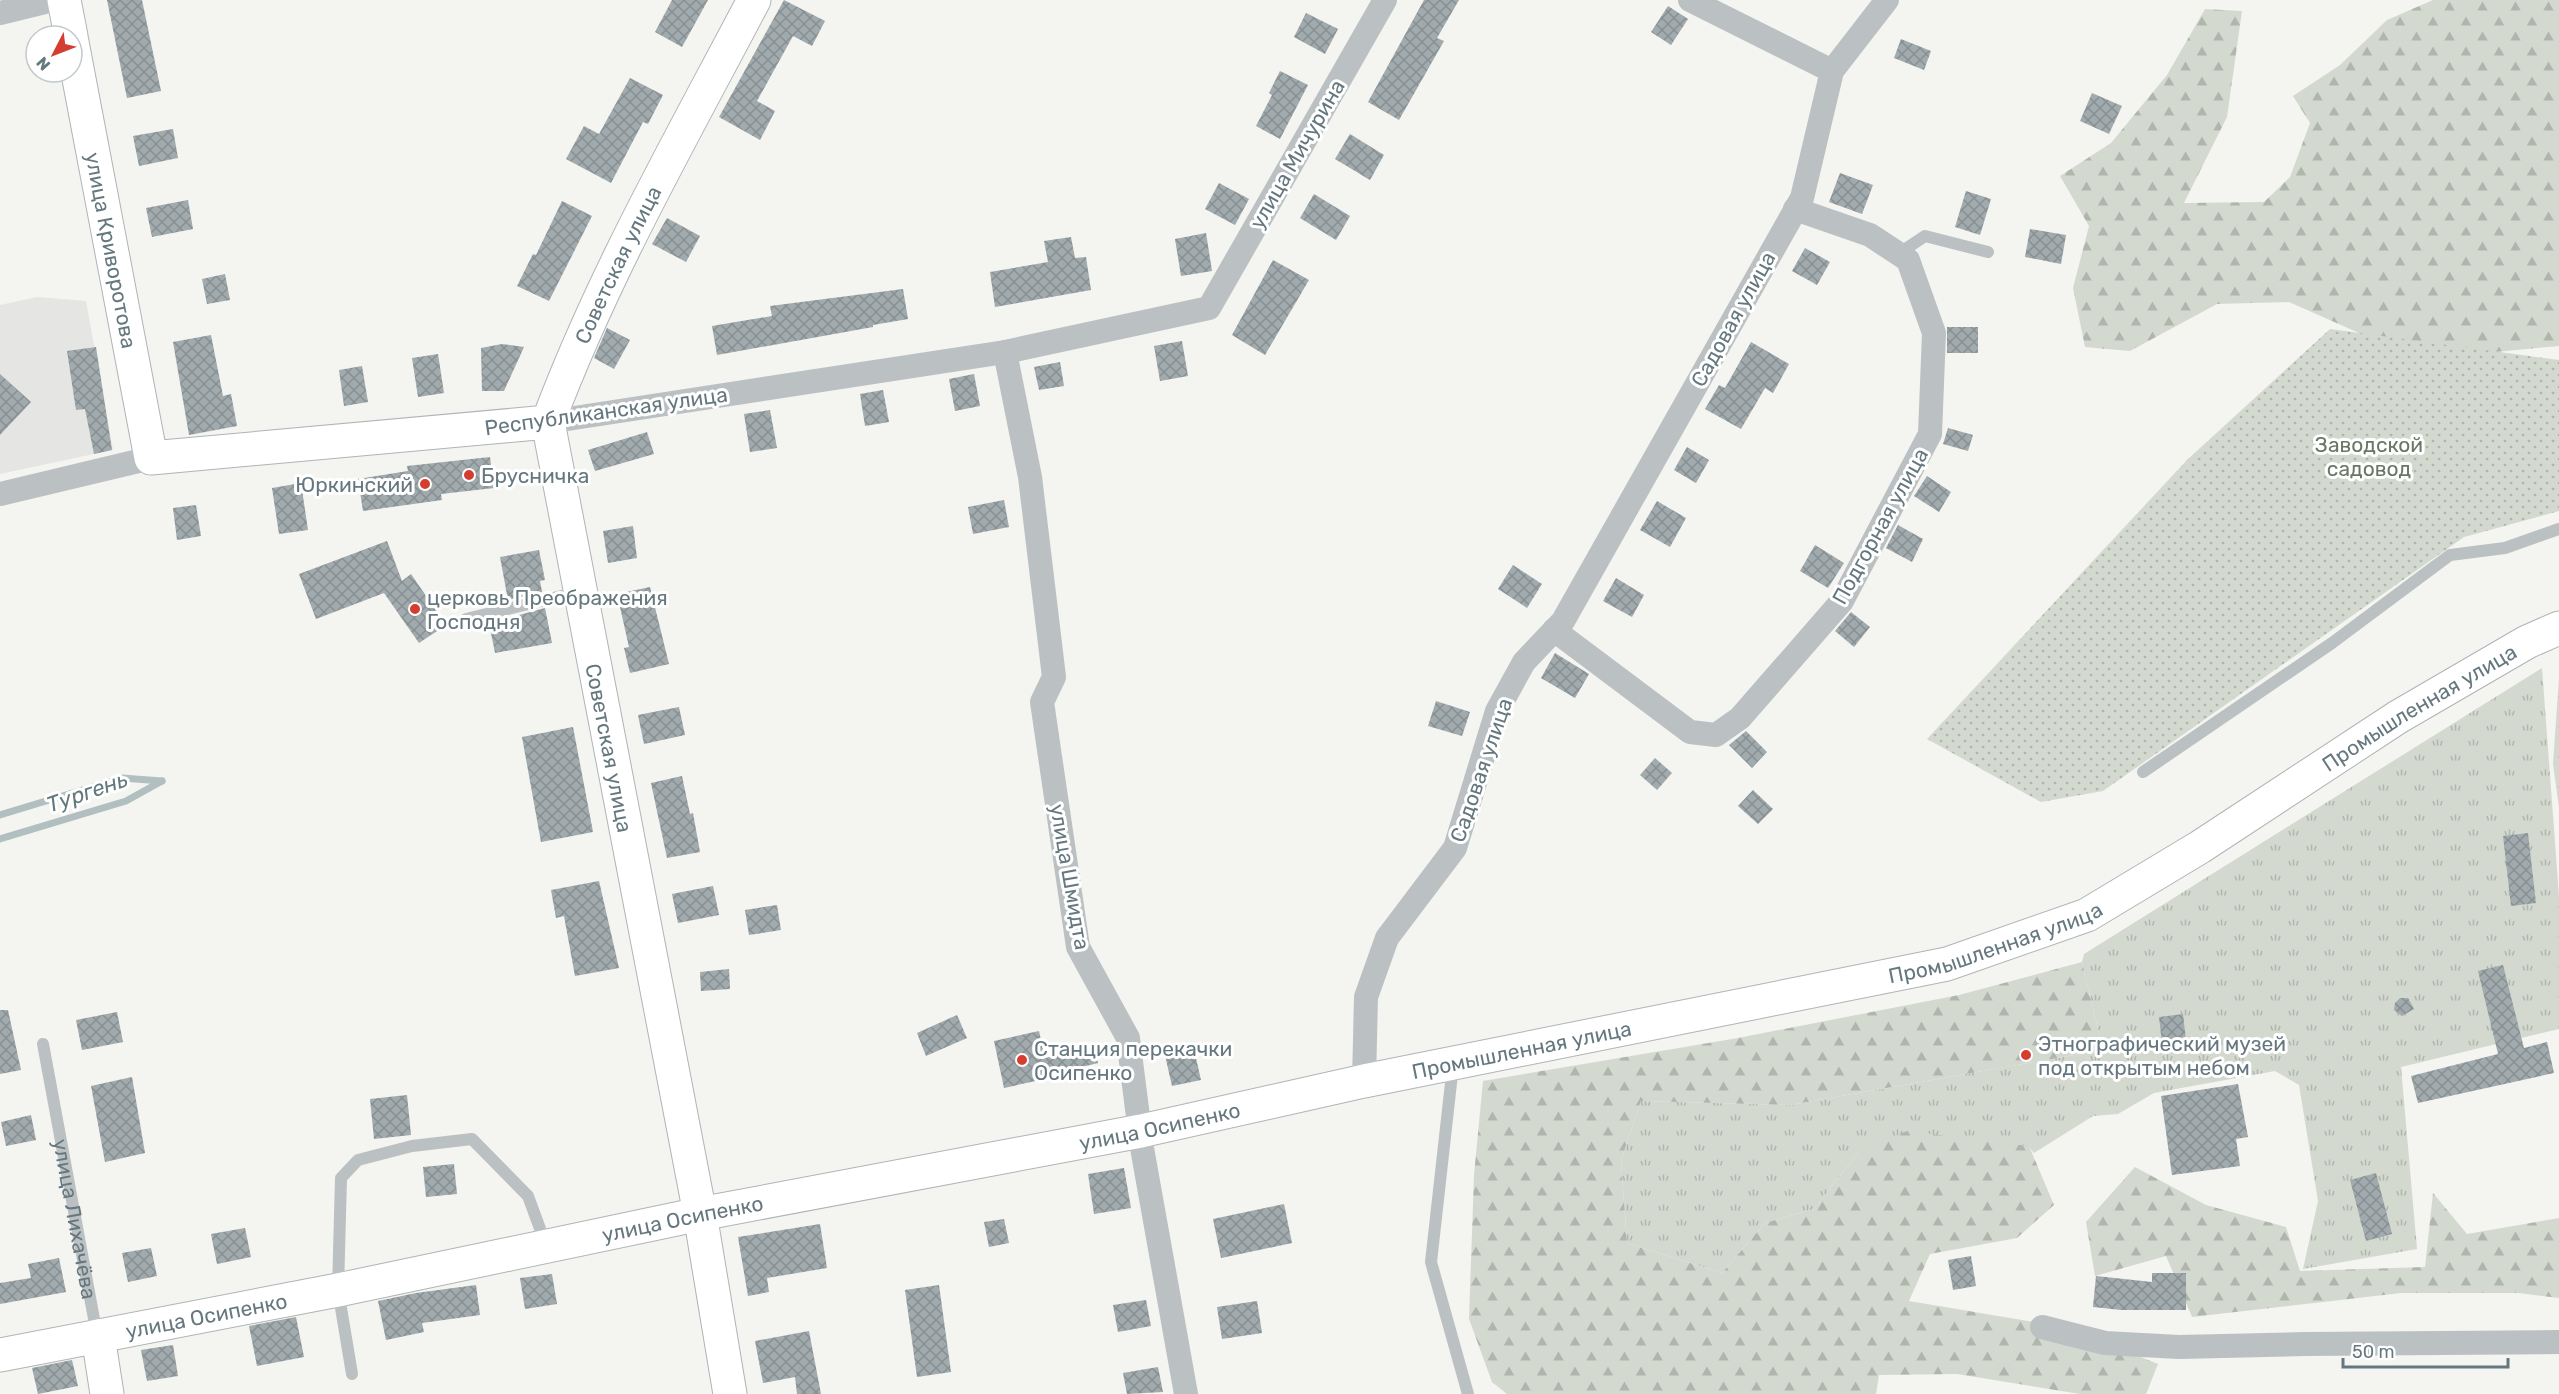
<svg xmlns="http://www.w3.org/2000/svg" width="2559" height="1394" font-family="Rubik,sans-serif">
  <defs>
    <pattern id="grass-tufts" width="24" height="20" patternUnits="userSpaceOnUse" patternTransform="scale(1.5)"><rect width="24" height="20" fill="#d4d9d0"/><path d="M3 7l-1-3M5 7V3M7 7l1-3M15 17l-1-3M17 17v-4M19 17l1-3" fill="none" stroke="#b0b5ae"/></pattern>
    <pattern id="forest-firs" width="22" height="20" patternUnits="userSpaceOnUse" patternTransform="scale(1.5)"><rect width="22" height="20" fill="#d4d9d0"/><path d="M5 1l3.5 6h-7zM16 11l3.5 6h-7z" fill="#b0b5ae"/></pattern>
    <pattern id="park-dots" width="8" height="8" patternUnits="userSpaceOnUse" patternTransform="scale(1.5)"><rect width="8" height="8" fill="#d4d9d0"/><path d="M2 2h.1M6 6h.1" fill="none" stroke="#b0b5ae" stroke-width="1.8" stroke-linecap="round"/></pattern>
    <pattern id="building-cross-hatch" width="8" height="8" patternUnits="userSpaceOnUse" patternTransform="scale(1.5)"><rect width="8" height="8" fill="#a1aaad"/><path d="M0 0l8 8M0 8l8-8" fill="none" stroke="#878f92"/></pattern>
  </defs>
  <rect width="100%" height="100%" fill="#f4f4f1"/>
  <path fill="#e5e5e4" d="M 37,297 L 86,301 L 113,450 L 0,474 L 0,305 Z"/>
  <g fill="url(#grass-tufts)">
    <path d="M 2542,668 L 2559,896 L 2559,1029 L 2401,1067 L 2417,1249 L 2303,1269 L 2318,1201 L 2299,1085 L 2275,1071 L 2154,1093 L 2118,1114 L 2093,1116 L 2034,1153 L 2028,1146 L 1858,1153 L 1814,1209 L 1765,1223 L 1722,1273 L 1627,1243 L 1621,1160 L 1641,1101 L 1790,1105 L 2103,1050 L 2082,962 L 2084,954 Z"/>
    <path d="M 2559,677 L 2559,808 L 2553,764 Z"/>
  </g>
  <g fill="url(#forest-firs)">
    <path d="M 2433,0 L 2559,0 L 2559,346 L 2475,354 L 2402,352 L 2289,302 L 2217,304 L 2130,351 L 2085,347 L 2073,288 L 2089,226 L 2060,176 L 2111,143 L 2167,75 L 2205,9 L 2242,11 L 2227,117 L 2184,203 L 2264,202 L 2290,177 L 2310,123 L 2293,96 L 2340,65 L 2387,20 Z"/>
    <path d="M 2082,962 L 2103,1050 L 1790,1105 L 1641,1101 L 1621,1160 L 1627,1243 L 1722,1273 L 1765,1223 L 1814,1209 L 1858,1153 L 1907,1131 L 2029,1146 L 2054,1205 L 2017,1238 L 1930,1254 L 1909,1301 L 2070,1328 L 2158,1364 L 2146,1394 L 2080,1394 L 1957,1374 L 1879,1375 L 1876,1394 L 1507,1394 L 1492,1382 L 1469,1319 L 1474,1175 L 1483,1081 L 1738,1038 L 1959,995 Z"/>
    <path d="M 2135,1167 L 2206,1205 L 2286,1227 L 2300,1271 L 2425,1267 L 2433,1193 L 2467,1234 L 2559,1218 L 2559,1298 L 2519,1293 L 2401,1293 L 2192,1317 L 2166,1256 L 2095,1276 L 2086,1222 Z"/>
  </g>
  <path fill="url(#park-dots)" d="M 2330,329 L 2559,360 L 2559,511 L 2464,537 L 2103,791 L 2041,802 L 1927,739 L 2187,460 Z"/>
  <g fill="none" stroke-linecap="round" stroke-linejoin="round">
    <g stroke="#b1bfc1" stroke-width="7">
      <path d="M 0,815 L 122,778 L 162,781"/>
      <path d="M 0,839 L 126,801 L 162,781"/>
    </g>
  </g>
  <g fill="url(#building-cross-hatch)">
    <path d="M 107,0 L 142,0 L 161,91 L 127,98 Z"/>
    <path d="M 672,0 L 708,0 L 682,47 L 655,32 Z"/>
    <path d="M 784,0 L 825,21 L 812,46 L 793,36 L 757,101 L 775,111 L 760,140 L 719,117 Z"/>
    <path d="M 1424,0 L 1459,0 L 1437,38 L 1444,41 L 1399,120 L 1368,102 Z"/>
    <path d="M 1668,6 L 1688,19 L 1671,45 L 1651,32 Z"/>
    <path d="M 1306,13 L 1338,29 L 1325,54 L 1294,37 Z"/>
    <path d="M 1901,39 L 1931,51 L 1924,70 L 1894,58 Z"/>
    <path d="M 1280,71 L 1308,85 L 1280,139 L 1256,126 L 1272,95 L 1269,93 Z"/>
    <path d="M 630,78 L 663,95 L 648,124 L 643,122 L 611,183 L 566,159 L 584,126 L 599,134 Z"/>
    <path d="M 2092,93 L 2122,106 L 2109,134 L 2080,121 Z"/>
    <path d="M 173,129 L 178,158 L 139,166 L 133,136 Z"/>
    <path d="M 1350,134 L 1384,155 L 1370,180 L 1335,159 Z"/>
    <path d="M 1840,173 L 1873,185 L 1862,214 L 1829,202 Z"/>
    <path d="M 1219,183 L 1249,199 L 1235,225 L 1205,209 Z"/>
    <path d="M 1966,191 L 1991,199 L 1980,235 L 1955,227 Z"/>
    <path d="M 1314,194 L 1350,216 L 1336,240 L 1300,218 Z"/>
    <path d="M 188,200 L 193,229 L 152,237 L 146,208 Z"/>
    <path d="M 562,201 L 592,216 L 549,301 L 517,286 L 533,254 L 536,255 Z"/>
    <path d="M 667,218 L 700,236 L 686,262 L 652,244 Z"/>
    <path d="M 2030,229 L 2066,235 L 2061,264 L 2025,257 Z"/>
    <path d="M 1206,233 L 1212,271 L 1181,276 L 1175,239 Z"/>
    <path d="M 1071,237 L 1075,258 L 1086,257 L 1091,290 L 995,307 L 990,272 L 1048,262 L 1044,241 Z"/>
    <path d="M 1805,248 L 1830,262 L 1817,285 L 1792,271 Z"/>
    <path d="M 1273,260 L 1309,280 L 1265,355 L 1232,335 Z"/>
    <path d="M 225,274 L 230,300 L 207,304 L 202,279 Z"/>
    <path d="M 903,289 L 908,319 L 873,325 L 873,327 L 717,355 L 712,326 L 772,316 L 770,306 Z"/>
    <rect x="1947" y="327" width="31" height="26"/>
    <path d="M 607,328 L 630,340 L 614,369 L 594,358 Z"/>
    <path d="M 211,335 L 223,396 L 231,394 L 237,426 L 189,435 L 173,342 Z"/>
    <path d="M 1182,341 L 1188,376 L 1160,381 L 1154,346 Z"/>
    <path d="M 1751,342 L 1789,364 L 1773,393 L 1765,388 L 1741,429 L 1705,409 L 1719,385 L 1725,388 Z"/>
    <path d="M 502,344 L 524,347 L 504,391 L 482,391 L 481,348 Z"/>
    <path d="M 96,347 L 112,450 L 94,454 L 85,409 L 76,410 L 67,351 Z"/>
    <path d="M 438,354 L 444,393 L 418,397 L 412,358 Z"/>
    <path d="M 1060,362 L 1064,386 L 1039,390 L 1034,367 Z"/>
    <path d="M 362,366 L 368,402 L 344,406 L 339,370 Z"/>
    <path d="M 0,374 L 31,402 L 0,435 Z"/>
    <path d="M 974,374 L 980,406 L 955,411 L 949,379 Z"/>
    <path d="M 883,390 L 889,422 L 865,426 L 860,394 Z"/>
    <path d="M 770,410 L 777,448 L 750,452 L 744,414 Z"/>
    <path d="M 1948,428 L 1973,435 L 1968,451 L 1943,444 Z"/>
    <path d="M 647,432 L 654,454 L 595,471 L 588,450 Z"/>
    <path d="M 1687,447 L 1709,460 L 1696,483 L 1674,470 Z"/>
    <path d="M 490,457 L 494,488 L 441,494 L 442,500 L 363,511 L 358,479 L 408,471 L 407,466 Z"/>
    <path d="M 1927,476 L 1951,492 L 1939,512 L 1914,496 Z"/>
    <path d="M 301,483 L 308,530 L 279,534 L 272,488 Z"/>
    <path d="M 1004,500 L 1009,527 L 973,534 L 968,507 Z"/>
    <path d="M 1657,501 L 1686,518 L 1670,547 L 1640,530 Z"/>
    <path d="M 196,505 L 201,536 L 177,540 L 173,508 Z"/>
    <path d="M 1898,525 L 1923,539 L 1912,562 L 1886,548 Z"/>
    <path d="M 633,526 L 637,558 L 608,563 L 603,531 Z"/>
    <path d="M 387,541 L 402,581 L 411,574 L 446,625 L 419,643 L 384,593 L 316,619 L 299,574 Z"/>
    <path d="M 1815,545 L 1844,563 L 1828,588 L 1800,571 Z"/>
    <path d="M 539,550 L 545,580 L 540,581 L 542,592 L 508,600 L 500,557 Z"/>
    <path d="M 1513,565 L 1542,584 L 1527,608 L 1498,589 Z"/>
    <path d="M 1616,578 L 1644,595 L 1632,617 L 1603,601 Z"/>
    <path d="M 650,587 L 669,664 L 630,673 L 624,648 L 629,647 L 617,594 Z"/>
    <path d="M 545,608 L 552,643 L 495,653 L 489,623 Z"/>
    <path d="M 1851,612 L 1870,627 L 1854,647 L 1835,631 Z"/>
    <path d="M 1555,653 L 1589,674 L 1575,698 L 1541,678 Z"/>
    <path d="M 1436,701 L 1470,712 L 1462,736 L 1428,726 Z"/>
    <path d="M 679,707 L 685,735 L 644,744 L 638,715 Z"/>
    <path d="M 573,727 L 593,832 L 541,842 L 522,737 Z"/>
    <path d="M 1746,731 L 1767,752 L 1752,768 L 1729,745 Z"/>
    <path d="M 1655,758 L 1672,773 L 1657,790 L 1640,775 Z"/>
    <path d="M 682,776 L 690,814 L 693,813 L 700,852 L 667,858 L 651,783 Z"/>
    <path d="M 1753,790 L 1773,809 L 1758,824 L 1738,806 Z"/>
    <path d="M 2528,833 L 2536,903 L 2511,906 L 2503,836 Z"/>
    <path d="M 599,881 L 619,968 L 575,976 L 564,916 L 556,918 L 551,890 Z"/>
    <path d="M 713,886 L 719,915 L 678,923 L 672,894 Z"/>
    <path d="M 777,905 L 781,930 L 749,935 L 745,910 Z"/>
    <path d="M 2503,965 L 2524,1048 L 2547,1042 L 2554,1073 L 2418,1103 L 2411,1076 L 2498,1054 L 2478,971 Z"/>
    <path d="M 729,969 L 730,989 L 701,991 L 700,972 Z"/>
    <path d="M 2400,998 L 2408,998 L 2414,1009 L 2402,1016 L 2394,1010 L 2395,1003 Z"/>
    <path d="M 0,1010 L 8,1010 L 21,1070 L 0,1074 Z"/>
    <path d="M 117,1012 L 123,1042 L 82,1050 L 76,1020 Z"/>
    <path d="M 2183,1014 L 2187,1049 L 2163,1052 L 2159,1017 Z"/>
    <path d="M 957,1015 L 967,1038 L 926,1056 L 917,1033 Z"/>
    <path d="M 1039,1031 L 1045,1058 L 1094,1046 L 1098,1063 L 1049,1075 L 1049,1078 L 1004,1088 L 994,1041 Z"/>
    <path d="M 1193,1045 L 1201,1080 L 1172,1086 L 1164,1051 Z"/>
    <path d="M 132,1077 L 145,1153 L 105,1162 L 91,1086 Z"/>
    <path d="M 2238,1084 L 2248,1137 L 2236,1139 L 2240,1166 L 2172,1175 L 2161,1096 Z"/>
    <path d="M 407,1095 L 411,1135 L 374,1139 L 370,1099 Z"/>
    <path d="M 31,1115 L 36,1140 L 6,1146 L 1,1122 Z"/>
    <path d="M 454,1164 L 457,1194 L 426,1197 L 423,1167 Z"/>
    <path d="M 1124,1168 L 1131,1208 L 1094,1214 L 1088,1174 Z"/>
    <path d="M 2376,1173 L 2392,1234 L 2366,1241 L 2350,1180 Z"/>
    <path d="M 1284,1204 L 1292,1243 L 1221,1258 L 1213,1219 Z"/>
    <path d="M 1004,1219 L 1009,1243 L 989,1247 L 984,1222 Z"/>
    <path d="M 820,1224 L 827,1268 L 767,1278 L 769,1292 L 748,1296 L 738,1237 Z"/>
    <path d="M 245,1228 L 251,1257 L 217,1264 L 211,1234 Z"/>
    <path d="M 151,1248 L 157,1276 L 128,1282 L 122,1253 Z"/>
    <path d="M 1971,1256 L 1976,1286 L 1953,1290 L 1948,1260 Z"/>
    <path d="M 59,1258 L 66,1292 L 0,1304 L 0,1283 L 31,1278 L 28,1264 Z"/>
    <path d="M 2152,1273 L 2186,1273 L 2186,1310 L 2121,1310 L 2093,1307 L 2096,1276 L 2152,1282 Z"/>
    <path d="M 552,1274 L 557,1304 L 525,1309 L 520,1278 Z"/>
    <path d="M 476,1285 L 480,1315 L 422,1323 L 424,1332 L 386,1340 L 378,1301 L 416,1293 Z"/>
    <path d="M 939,1285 L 951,1372 L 917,1377 L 905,1290 Z"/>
    <path d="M 1146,1300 L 1151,1326 L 1118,1332 L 1113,1305 Z"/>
    <path d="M 1257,1301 L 1262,1333 L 1222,1339 L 1217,1307 Z"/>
    <path d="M 296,1317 L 304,1357 L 257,1366 L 249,1326 Z"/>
    <path d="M 809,1331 L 821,1394 L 797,1394 L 795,1377 L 763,1383 L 755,1341 Z"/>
    <path d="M 173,1345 L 178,1376 L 147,1381 L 141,1350 Z"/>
    <path d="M 72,1360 L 78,1386 L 38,1394 L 32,1368 Z"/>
    <path d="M 1158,1367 L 1163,1392 L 1127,1394 L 1123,1373 Z"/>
  </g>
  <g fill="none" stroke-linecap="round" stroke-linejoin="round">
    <g stroke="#aeb4b7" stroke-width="35">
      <g id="secondary">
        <path d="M 64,0 L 71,36"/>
        <path id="s2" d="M 72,42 L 151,458 L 548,422"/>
        <path d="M 98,1336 L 107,1394"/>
        <path id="s3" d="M 730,1394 L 700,1214 L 548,422 C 603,275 681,139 754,0"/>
      </g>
    </g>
    <g stroke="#afb4b6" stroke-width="35">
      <g id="primary">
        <path id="s4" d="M 0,1355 L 338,1290 L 700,1214 L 1141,1131 L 1364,1081 L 1947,964 L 2087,915 L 2200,847 L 2398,717 L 2527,642 L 2559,628"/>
      </g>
    </g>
    <g stroke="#bbc0c2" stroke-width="12">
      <path d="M 1898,254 L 1925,236 L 1988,252"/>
      <path d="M 466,619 L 578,592"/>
      <path d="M 2143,772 L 2332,643 L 2450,555 L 2505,548 L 2559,529"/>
      <path id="s1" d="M 43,1044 L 97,1335"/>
      <path d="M 1453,1065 L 1431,1262 L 1468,1394"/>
      <path d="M 352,1374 L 338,1290 L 341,1178 L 358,1160 L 412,1146 L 472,1139 L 528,1196 L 546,1245"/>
    </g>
    <g stroke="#bbc0c2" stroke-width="24">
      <path d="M 1690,0 L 1832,71"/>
      <path d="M 0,13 L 53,0"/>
      <path d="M 1005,352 L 1030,477 L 1054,677 L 1042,702 L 1078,947 L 1128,1038 L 1142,1148 L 1186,1394"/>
      <path d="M 548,422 L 1005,352 L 1209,308 L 1385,0"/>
      <path d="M 0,494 L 151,458"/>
      <path d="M 1554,630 L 1690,732 L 1716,735 L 1740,718 L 1842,601 L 1930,434 L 1934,333 L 1908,260 L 1870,235 L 1795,209"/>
      <path d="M 1364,1081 L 1366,997 L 1387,938 L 1455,848 L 1497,711 L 1524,662 L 1563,621 L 1802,198 L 1832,71 L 1887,0"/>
      <path d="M 2042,1327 L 2105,1343 L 2179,1347 L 2305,1344 L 2559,1342"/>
    </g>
    <use href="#secondary" stroke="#fff" stroke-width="33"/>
    <use href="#primary" stroke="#fff" stroke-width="33"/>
  </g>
  <g fill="#d43e31" stroke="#fff" stroke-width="2">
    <circle cx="469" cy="475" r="6"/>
    <circle cx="425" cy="484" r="6"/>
    <circle cx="415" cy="609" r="6"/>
    <circle cx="2026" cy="1055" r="6"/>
    <circle cx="1022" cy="1060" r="6"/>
  </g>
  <g text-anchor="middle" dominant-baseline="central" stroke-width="6" stroke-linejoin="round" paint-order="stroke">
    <g font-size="21" fill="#66787f" stroke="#fff">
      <text transform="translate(1297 154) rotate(-60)">улица Мичурина</text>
      <text stroke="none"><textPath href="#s2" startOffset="212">улица Криворотова</textPath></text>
      <text stroke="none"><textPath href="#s3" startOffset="1161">Советская улица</textPath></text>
      <text transform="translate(1733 319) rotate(-61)">Садовая улица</text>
      <text transform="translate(606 411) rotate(-8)">Республиканская улица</text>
      <text transform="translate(1880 526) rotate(-61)">Подгорная улица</text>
      <text stroke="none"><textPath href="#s4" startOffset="2526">Промышленная улица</textPath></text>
      <text transform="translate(609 748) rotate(79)">Советская улица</text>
      <text transform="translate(1481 770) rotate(-71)">Садовая улица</text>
      <text transform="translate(1070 877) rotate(80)">улица Шмидта</text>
      <text stroke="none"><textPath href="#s4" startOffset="2038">Промышленная улица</textPath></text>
      <text stroke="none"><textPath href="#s4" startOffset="1552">Промышленная улица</textPath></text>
      <text stroke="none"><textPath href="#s4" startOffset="1182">улица Осипенко</textPath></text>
      <text stroke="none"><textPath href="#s1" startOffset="178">улица Лихачёва</textPath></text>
      <text stroke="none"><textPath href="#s4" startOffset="696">улица Осипенко</textPath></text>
      <text stroke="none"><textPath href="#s4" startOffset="210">улица Осипенко</textPath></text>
    </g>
    <g font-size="21" fill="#6a7764" stroke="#fff">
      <text x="2369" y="444">Заводской<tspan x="2369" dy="24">садовод</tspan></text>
    </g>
    <g font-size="21" fill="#66787f" stroke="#fff" text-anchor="start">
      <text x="481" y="475">Брусничка</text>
      <text x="413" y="484" text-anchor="end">Юркинский</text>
      <text x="427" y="597">церковь Преображения<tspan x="427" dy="24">Господня</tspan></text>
      <text x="2038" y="1043">Этнографический музей<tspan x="2038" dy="24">под открытым небом</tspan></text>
      <text x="1034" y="1048">Станция перекачки<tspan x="1034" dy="24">Осипенко</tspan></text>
    </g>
    <g font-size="22" font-style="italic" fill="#61797c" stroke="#fff">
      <text transform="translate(87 792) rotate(-19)">Тургень</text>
    </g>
  </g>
  <g transform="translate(54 54) rotate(228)"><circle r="28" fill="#ffffff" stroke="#c2c9cc" stroke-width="1.5"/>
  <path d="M0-4.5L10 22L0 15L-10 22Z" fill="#d43e31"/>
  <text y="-9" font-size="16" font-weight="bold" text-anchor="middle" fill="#66787f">N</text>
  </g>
  <path d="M2343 1358v9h165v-9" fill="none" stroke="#66787f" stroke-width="3"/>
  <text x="2352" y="1358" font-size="18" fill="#66787f" stroke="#ffffff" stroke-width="4.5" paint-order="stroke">50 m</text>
</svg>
